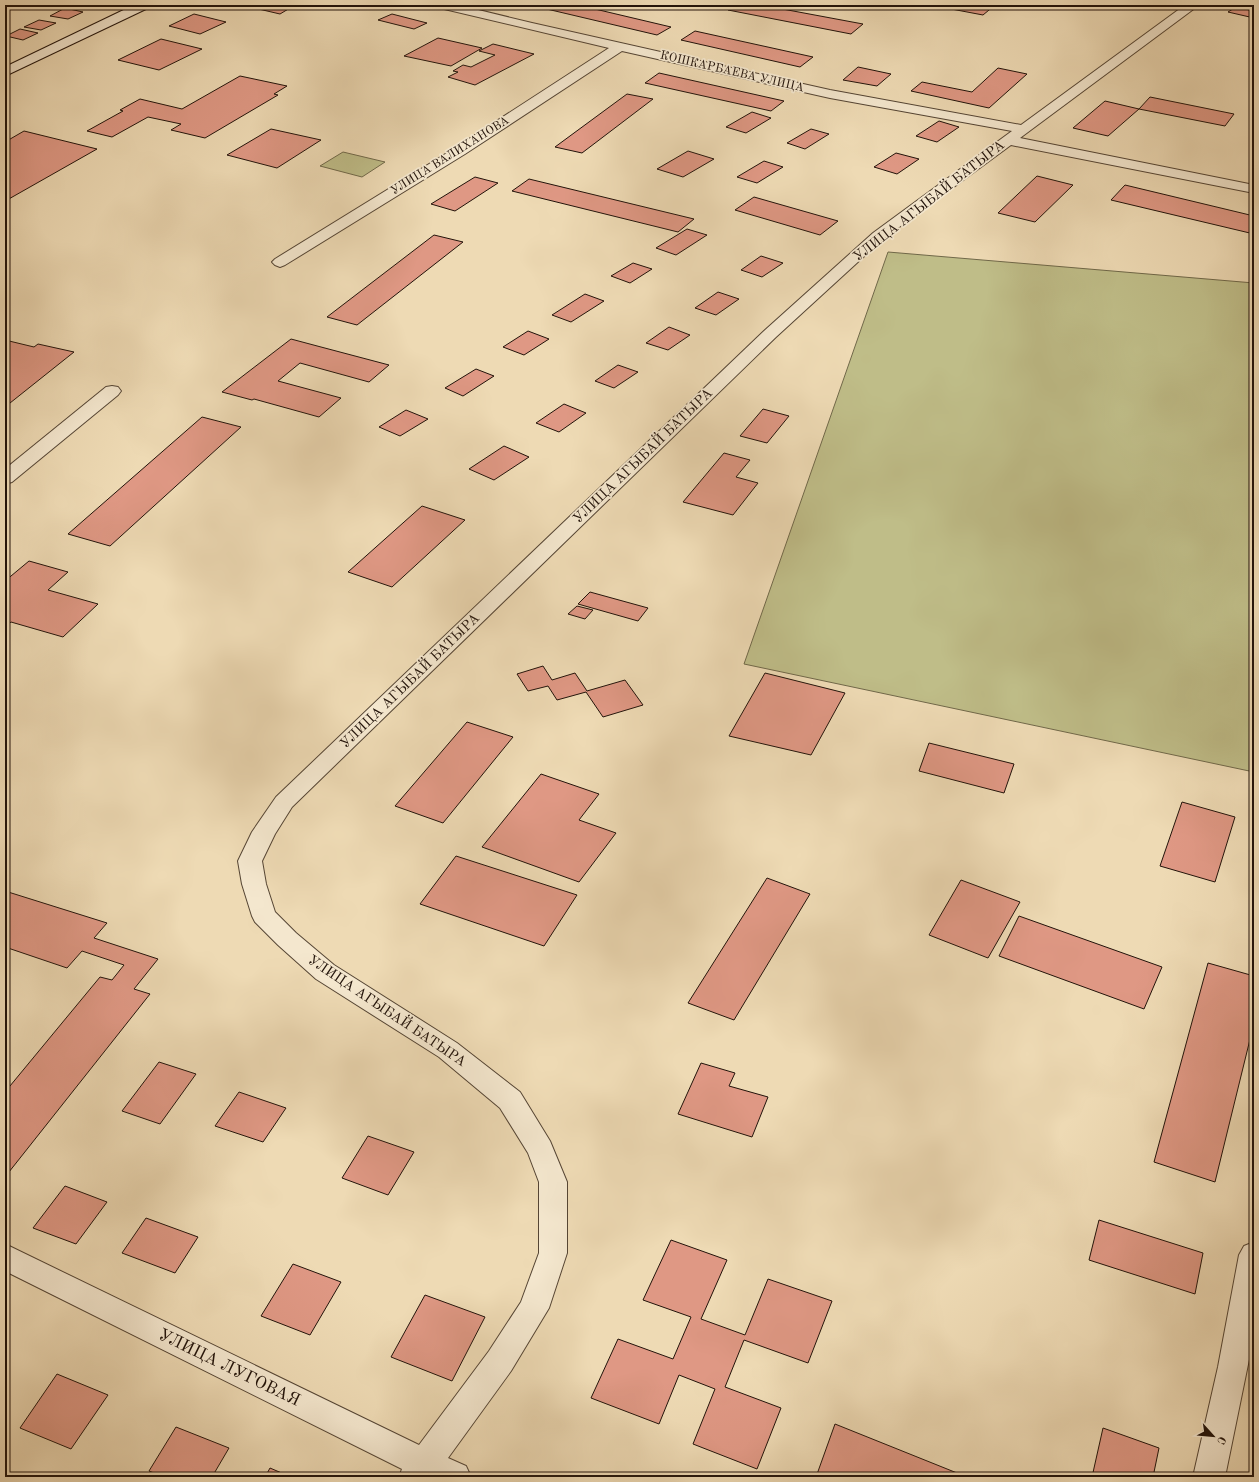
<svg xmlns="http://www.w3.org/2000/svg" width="1259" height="1482" font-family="'Old Standard TT',serif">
  <rect width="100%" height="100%" fill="#eedab4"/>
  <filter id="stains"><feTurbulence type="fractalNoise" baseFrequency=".005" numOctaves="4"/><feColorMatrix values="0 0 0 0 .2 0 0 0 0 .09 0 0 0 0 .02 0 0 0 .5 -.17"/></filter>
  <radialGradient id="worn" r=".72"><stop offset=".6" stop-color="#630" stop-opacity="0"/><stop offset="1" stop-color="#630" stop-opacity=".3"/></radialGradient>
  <g fill="#bfbd88" stroke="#706849">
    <path d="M 343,152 L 385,162 L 362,177 L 320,166 Z"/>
    <path d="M 888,252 L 1254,283 L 1254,772 L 744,664 Z"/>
  </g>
  <g fill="#df9884" stroke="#22130a">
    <path d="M 72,5 L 96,5 L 88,9 Z"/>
    <path d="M 255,5 L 276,5 L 290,8 L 280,14 L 250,7 Z"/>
    <path d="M 536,5 L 578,5 L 671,27 L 657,35 L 534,6 Z"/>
    <path d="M 735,5 L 761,5 L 863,24 L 851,34 L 728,10 Z"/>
    <path d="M 949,5 L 995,5 L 983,15 L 946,8 Z"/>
    <path d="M 1236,7 L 1254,11 L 1254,18 L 1228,12 Z"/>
    <path d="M 65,8 L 83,12 L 68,19 L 50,16 Z"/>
    <path d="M 194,14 L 226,22 L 200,34 L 169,26 Z"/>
    <path d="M 392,14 L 427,23 L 414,29 L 378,20 Z"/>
    <path d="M 39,20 L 56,23 L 41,30 L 24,27 Z"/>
    <path d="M 20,29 L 38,33 L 23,40 L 6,36 Z"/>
    <path d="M 695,31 L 813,57 L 800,67 L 681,40 Z"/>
    <path d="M 438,38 L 482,48 L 451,66 L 404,56 Z"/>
    <path d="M 161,39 L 202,49 L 159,70 L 118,60 Z"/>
    <path d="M 493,44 L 534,54 L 475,85 L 448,77 L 458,72 L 453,71 L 463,65 L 471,67 L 495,55 L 479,51 Z"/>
    <path d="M 858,67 L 891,74 L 877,86 L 843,80 Z"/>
    <path d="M 998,68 L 1027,74 L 989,108 L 911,91 L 922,82 L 972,92 Z"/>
    <path d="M 659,73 L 784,101 L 771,111 L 645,83 Z"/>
    <path d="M 240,76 L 287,86 L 274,94 L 278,95 L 205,138 L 171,130 L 181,124 L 148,117 L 112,137 L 87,131 L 123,111 L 120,110 L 140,99 L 182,109 Z"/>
    <path d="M 627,94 L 653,99 L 582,153 L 555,147 Z"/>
    <path d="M 1150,97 L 1234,114 L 1225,126 L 1139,109 Z"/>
    <path d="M 1105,101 L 1139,109 L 1108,136 L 1073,128 Z"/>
    <path d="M 752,112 L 771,118 L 746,133 L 726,127 Z"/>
    <path d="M 939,121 L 959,127 L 937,142 L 916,136 Z"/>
    <path d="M 271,129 L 321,140 L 277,168 L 227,155 Z"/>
    <path d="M 811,129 L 829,134 L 805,149 L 787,143 Z"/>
    <path d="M 24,131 L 97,149 L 7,200 L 5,199 L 5,142 Z"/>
    <path d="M 688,151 L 714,159 L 683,177 L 657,169 Z"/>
    <path d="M 896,153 L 919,159 L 897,174 L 874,167 Z"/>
    <path d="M 764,161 L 783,167 L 757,183 L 737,177 Z"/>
    <path d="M 1037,176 L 1073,185 L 1035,222 L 998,213 Z"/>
    <path d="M 475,177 L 498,183 L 455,211 L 431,204 Z"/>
    <path d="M 529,179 L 694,219 L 678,232 L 512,191 Z"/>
    <path d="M 1125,185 L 1254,216 L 1254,234 L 1111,200 Z"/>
    <path d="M 754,197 L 838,221 L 820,235 L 735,210 Z"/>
    <path d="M 687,229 L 707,235 L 676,255 L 656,248 Z"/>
    <path d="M 434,235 L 463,242 L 357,325 L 327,317 Z"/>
    <path d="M 761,256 L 783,263 L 762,277 L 741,270 Z"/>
    <path d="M 633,263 L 652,269 L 630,283 L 611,276 Z"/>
    <path d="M 718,292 L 739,299 L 716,315 L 695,308 Z"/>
    <path d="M 585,294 L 604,301 L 571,322 L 552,315 Z"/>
    <path d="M 669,327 L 690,335 L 668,350 L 646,343 Z"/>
    <path d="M 528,331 L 549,339 L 524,355 L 503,347 Z"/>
    <path d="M 291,339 L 321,347 L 389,365 L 369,382 L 300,363 L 278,381 L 341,398 L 319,417 L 254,399 L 252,400 L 222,392 Z"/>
    <path d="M 5,340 L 34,347 L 38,344 L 74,352 L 5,407 L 5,369 L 9,366 L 5,365 Z"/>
    <path d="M 618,365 L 638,372 L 614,388 L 595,381 Z"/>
    <path d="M 476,369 L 494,376 L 463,396 L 445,388 Z"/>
    <path d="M 564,404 L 586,413 L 559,432 L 536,423 Z"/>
    <path d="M 763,409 L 789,416 L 767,443 L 740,436 Z"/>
    <path d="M 406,410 L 428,419 L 400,436 L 379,427 Z"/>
    <path d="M 202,417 L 241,427 L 110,546 L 68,534 Z"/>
    <path d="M 504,446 L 529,457 L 494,480 L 469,469 Z"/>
    <path d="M 724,453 L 750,460 L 736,477 L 758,483 L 733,515 L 683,502 Z"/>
    <path d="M 422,506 L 465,520 L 392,587 L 348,572 Z"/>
    <path d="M 29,561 L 68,572 L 48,590 L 98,604 L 63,637 L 11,622 L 5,627 L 5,581 Z"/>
    <path d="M 590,592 L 648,608 L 638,621 L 578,604 Z"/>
    <path d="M 577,606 L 593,610 L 585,619 L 568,614 Z"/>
    <path d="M 543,666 L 552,680 L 575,673 L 587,691 L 625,680 L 643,705 L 603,717 L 586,692 L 557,700 L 548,686 L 528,691 L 517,674 Z"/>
    <path d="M 765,673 L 845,693 L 811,755 L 729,736 Z"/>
    <path d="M 467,722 L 513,737 L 443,823 L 395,806 Z"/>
    <path d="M 929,743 L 1014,764 L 1004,793 L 919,771 Z"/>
    <path d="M 541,774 L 599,794 L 579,820 L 616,833 L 579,882 L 482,847 Z"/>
    <path d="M 1182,802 L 1235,817 L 1215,882 L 1160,866 Z"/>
    <path d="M 456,856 L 577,895 L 544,946 L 420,904 Z"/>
    <path d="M 767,878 L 810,894 L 734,1020 L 688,1003 Z"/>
    <path d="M 961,880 L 1020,902 L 988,958 L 929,935 Z"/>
    <path d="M 5,891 L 107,923 L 94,938 L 158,959 L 134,989 L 150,994 L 5,1177 L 5,1092 L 100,977 L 112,980 L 124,965 L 82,951 L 67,968 L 5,947 Z"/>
    <path d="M 1019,916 L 1162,967 L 1144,1009 L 999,956 Z"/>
    <path d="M 1208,963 L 1254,976 L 1254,1023 L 1215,1182 L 1154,1162 Z"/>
    <path d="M 159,1062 L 196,1074 L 160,1124 L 122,1111 Z"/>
    <path d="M 701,1063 L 735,1073 L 729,1086 L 768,1097 L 752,1137 L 678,1114 Z"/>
    <path d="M 239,1092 L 286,1108 L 263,1142 L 215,1126 Z"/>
    <path d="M 368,1136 L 414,1152 L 388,1195 L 342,1178 Z"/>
    <path d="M 65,1186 L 107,1202 L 76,1244 L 33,1228 Z"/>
    <path d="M 146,1218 L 198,1237 L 175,1273 L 122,1253 Z"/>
    <path d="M 1099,1220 L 1203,1253 L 1195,1294 L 1089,1260 Z"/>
    <path d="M 671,1240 L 727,1260 L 701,1319 L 745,1335 L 768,1279 L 832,1301 L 808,1363 L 744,1340 L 725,1387 L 781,1408 L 757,1469 L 693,1444 L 715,1389 L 679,1375 L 659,1424 L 591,1398 L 618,1339 L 673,1359 L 691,1317 L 643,1300 Z"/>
    <path d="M 293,1264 L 341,1282 L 310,1335 L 261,1316 Z"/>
    <path d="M 425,1295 L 485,1317 L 452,1381 L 391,1357 Z"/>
    <path d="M 57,1374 L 108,1395 L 71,1449 L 20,1428 Z"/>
    <path d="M 835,1424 L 967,1477 L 816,1477 Z"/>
    <path d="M 176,1427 L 229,1448 L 212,1477 L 164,1477 L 149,1471 Z"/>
    <path d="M 1103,1428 L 1159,1448 L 1153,1477 L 1092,1477 Z"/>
    <path d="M 270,1468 L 291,1477 L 265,1477 Z"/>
  </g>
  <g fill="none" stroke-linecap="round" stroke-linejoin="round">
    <g stroke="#554534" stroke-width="2">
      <g id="street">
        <path d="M 438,5 L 458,5 L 532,23 L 830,90 L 1021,125 L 1185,5 L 1199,5 L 1020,138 L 1254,185 L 1254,193 L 1011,145 L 883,239 L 776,337 L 292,807 L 275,834 L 262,861 L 266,884 L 275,912 L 296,933 L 334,965 L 457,1043 L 520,1092 L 550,1141 L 567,1182 L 567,1253 L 549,1308 L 511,1371 L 448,1458 L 466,1466 L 471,1477 L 399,1477 L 402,1469 L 5,1271 L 5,1244 L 419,1445 L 489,1351 L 521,1302 L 539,1253 L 539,1182 L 528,1153 L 500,1108 L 439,1057 L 316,979 L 278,945 L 255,922 L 252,916 L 242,884 L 238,861 L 252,832 L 276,797 L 764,331 L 873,233 L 1012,131 L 830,98 L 622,51 L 465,154 L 285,265 L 280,267 L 275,265 L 272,262 L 275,259 L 455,148 L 609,48 L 440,8 Z"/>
        <path d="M 112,386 L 118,387 L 121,391 L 118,395 L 12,482 L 5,484 L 5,469 L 106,387 Z"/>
        <path d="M 1254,1242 L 1254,1335 L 1225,1477 L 1193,1477 L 1218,1367 L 1239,1255 L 1244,1246 Z"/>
      </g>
    </g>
    <g stroke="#22130a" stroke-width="2">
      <path id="secondary" d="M 134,5 L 150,5 L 148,8 L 5,76 L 5,67 Z"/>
    </g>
    <use href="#street" fill="#f4e7ce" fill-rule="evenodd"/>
    <use href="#secondary" fill="#f4e7ce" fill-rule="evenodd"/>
  </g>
  <g text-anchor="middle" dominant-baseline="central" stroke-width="3.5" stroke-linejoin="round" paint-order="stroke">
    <g font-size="12" fill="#22130a" stroke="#f4e7ce">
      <text transform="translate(732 72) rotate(13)">КОШКАРБАЕВА УЛИЦА</text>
      <text transform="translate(450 156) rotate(-32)">УЛИЦА ВАЛИХАНОВА</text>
    </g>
    <g font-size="14" fill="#22130a" stroke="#f4e7ce">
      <text transform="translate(929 201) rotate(-38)">УЛИЦА АГЫБАЙ БАТЫРА</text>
      <text transform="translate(643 456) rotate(-44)">УЛИЦА АГЫБАЙ БАТЫРА</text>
      <text transform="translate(410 681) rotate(-44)">УЛИЦА АГЫБАЙ БАТЫРА</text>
      <text transform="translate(387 1011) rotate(34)">УЛИЦА АГЫБАЙ БАТЫРА</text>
    </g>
    <g font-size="17" fill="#22130a" stroke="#f4e7ce">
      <text transform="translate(229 1368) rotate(26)">УЛИЦА ЛУГОВАЯ</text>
    </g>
  </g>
  <rect width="1259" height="1482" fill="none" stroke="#eedab4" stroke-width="20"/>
  <rect x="6" y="6" width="1247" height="1470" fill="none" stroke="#22130a" stroke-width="2"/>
  <rect x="10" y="10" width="1239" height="1462" fill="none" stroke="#22130a"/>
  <g transform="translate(1213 1436) rotate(117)" stroke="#f4e7ce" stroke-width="3" paint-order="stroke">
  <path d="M0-3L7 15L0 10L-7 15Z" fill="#22130a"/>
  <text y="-6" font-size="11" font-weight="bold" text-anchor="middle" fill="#22130a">С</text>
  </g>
  <rect width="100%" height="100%" filter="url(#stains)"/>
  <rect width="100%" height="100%" fill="url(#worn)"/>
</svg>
